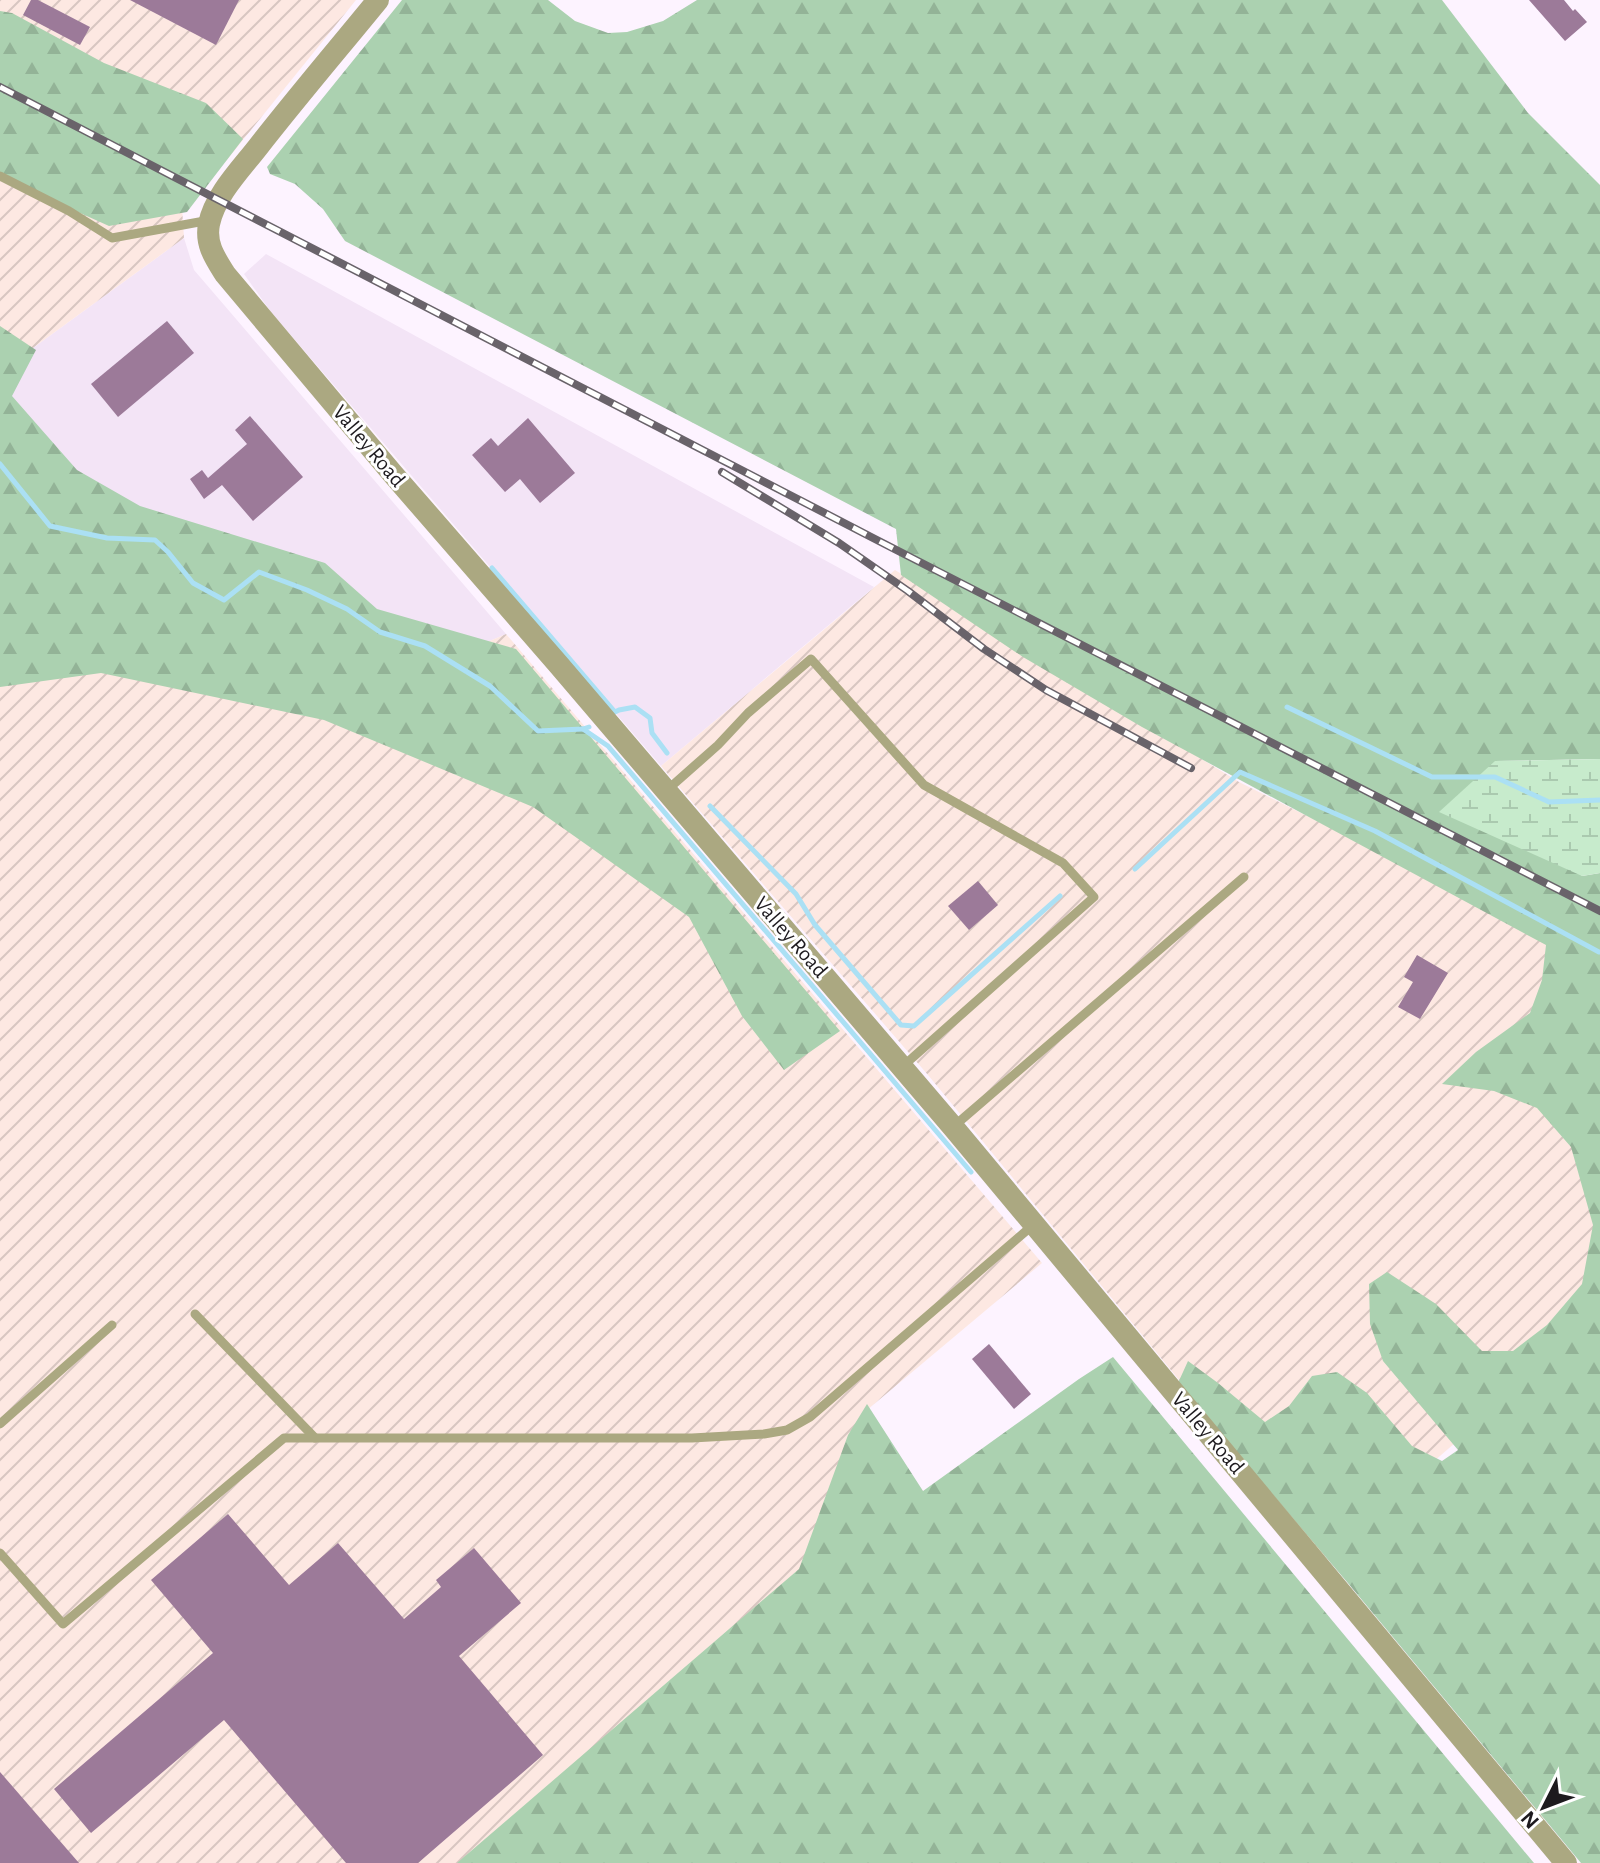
<svg xmlns="http://www.w3.org/2000/svg" width="1600" height="1863" font-family="'Alegreya Sans',sans-serif">
  <defs>
    <pattern id="industrial-furrows" width="10" height="10" patternUnits="userSpaceOnUse" patternTransform="scale(2)"><rect width="10" height="10" fill="#fde8e2"/><path d="M-1 1l2-2M0 10L10 0M9 11l2-2" fill="none" stroke="#d8c6c1"/></pattern>
    <pattern id="forest-firs" width="22" height="20" patternUnits="userSpaceOnUse" patternTransform="scale(2)"><rect width="22" height="20" fill="#abd1b0"/><path d="M5 1l3.5 6h-7zM16 11l3.5 6h-7z" fill="#93b397"/></pattern>
    <pattern id="wetland-marsh" width="20" height="14" patternUnits="userSpaceOnUse" patternTransform="scale(2)"><rect width="20" height="14" fill="#c7ebcc"/><path d="M1 5h8M5 5V1M11 12h8M15 12V8" fill="none" stroke="#aac9af"/></pattern>
  </defs>
  <rect width="100%" height="100%" fill="#fdf3ff"/>
  <g fill="#f3e4f6">
    <path d="M 184,238 L 194,270 L 506,634 L 478,646 L 49,508 L 0,372 Z"/>
    <path d="M 266,254 L 874,587 L 661,766 L 271,312 L 244,274 Z"/>
  </g>
  <g fill="url(#industrial-furrows)">
    <path d="M 0,0 L 356,0 L 226,161 L 0,39 Z"/>
    <path d="M 0,114 L 182,207 L 184,238 L 0,372 Z"/>
    <path d="M 0,550 L 478,646 L 506,634 L 1042,1263 L 861,1415 L 932,1502 L 527,1863 L 0,1863 Z"/>
    <path d="M 895,570 L 1239,782 L 1600,962 L 1600,1318 L 1324,1556 L 928,1075 L 661,766 Z"/>
  </g>
  <g fill="url(#forest-firs)">
    <path d="M 402,0 L 548,0 L 575,21 L 608,33 L 627,32 L 663,21 L 697,0 L 1442,0 L 1528,113 L 1600,185 L 1600,759 L 1495,761 L 1582,876 L 1600,873 L 1600,1863 L 1581,1863 L 1347,1582 L 1178,1383 L 1188,1361 L 1218,1383 L 1265,1422 L 1289,1406 L 1312,1376 L 1337,1372 L 1367,1393 L 1412,1446 L 1442,1461 L 1458,1450 L 1383,1361 L 1370,1324 L 1369,1284 L 1387,1272 L 1436,1304 L 1482,1351 L 1513,1351 L 1547,1325 L 1582,1284 L 1593,1225 L 1571,1147 L 1537,1108 L 1494,1091 L 1442,1084 L 1476,1052 L 1530,1013 L 1542,980 L 1546,945 L 1142,727 L 1023,657 L 901,575 L 896,529 L 345,241 L 323,209 L 295,184 L 270,174 L 267,167 Z"/>
    <path d="M 0,11 L 12,13 L 104,63 L 206,103 L 243,139 L 187,212 L 109,226 L 0,177 Z"/>
    <path d="M 0,326 L 36,350 L 12,396 L 77,470 L 140,506 L 325,563 L 377,609 L 516,649 L 840,1031 L 784,1070 L 742,1016 L 689,917 L 533,807 L 324,720 L 101,673 L 0,687 Z"/>
    <path d="M 1113,1357 L 1534,1863 L 457,1863 L 799,1569 L 848,1435 L 867,1404 L 923,1491 L 1079,1379 Z"/>
  </g>
  <path fill="url(#wetland-marsh)" d="M 1600,759 L 1600,873 L 1582,876 L 1439,812 L 1495,761 Z"/>
  <g fill="none" stroke-linecap="round" stroke-linejoin="round">
    <g stroke="#abe0f4" stroke-width="5">
      <path d="M 0,464 L 50,526 L 107,538 L 155,540 L 168,552 L 193,583 L 224,600 L 259,572 L 307,590 L 347,609 L 380,632 L 425,646 L 490,686 L 538,731 L 583,729 L 589,727"/>
      <path d="M 492,568 L 615,712 L 619,710 L 635,707 L 650,718 L 652,733 L 667,753"/>
      <path d="M 1287,707 L 1432,777 L 1495,777 L 1549,802 L 1600,800"/>
      <path d="M 583,729 L 608,746 L 971,1172"/>
      <path d="M 710,806 L 796,894 L 815,925 L 901,1025 L 914,1026 L 1060,896"/>
      <path d="M 1135,869 L 1240,772 L 1375,831 L 1599,952"/>
    </g>
  </g>
  <g fill="#9c7a99">
    <path d="M 31,0 L 38,0 L 90,27 L 80,45 L 23,15 Z"/>
    <path d="M 130,0 L 239,0 L 216,45 Z"/>
    <path d="M 1529,0 L 1564,0 L 1573,11 L 1575,9 L 1587,22 L 1565,41 Z"/>
    <path d="M 167,321 L 194,353 L 118,417 L 91,384 Z"/>
    <path d="M 250,416 L 303,477 L 253,521 L 222,485 L 204,499 L 190,479 L 202,470 L 208,478 L 247,444 L 235,430 Z"/>
    <path d="M 528,418 L 575,473 L 540,503 L 520,479 L 505,492 L 472,455 L 491,438 L 498,446 Z"/>
    <path d="M 978,881 L 998,905 L 969,930 L 948,906 Z"/>
    <path d="M 1417,955 L 1448,973 L 1420,1019 L 1398,1007 L 1413,982 L 1404,977 Z"/>
    <path d="M 989,1344 L 1031,1394 L 1014,1409 L 972,1359 Z"/>
    <path d="M 228,1514 L 289,1585 L 338,1543 L 404,1619 L 441,1587 L 436,1580 L 474,1548 L 521,1603 L 459,1656 L 543,1755 L 418,1863 L 346,1863 L 224,1720 L 91,1833 L 54,1789 L 213,1653 L 151,1580 Z"/>
    <path d="M 0,1772 L 79,1863 L 0,1863 Z"/>
  </g>
  <g fill="none" stroke-linecap="round" stroke-linejoin="round">
    <g stroke="#aba881" stroke-width="9">
      <path d="M 0,176 L 69,211 L 112,238 L 210,220"/>
      <path d="M 666,791 L 718,745 L 748,713 L 811,659 L 924,785 L 1063,863 L 1094,897 L 902,1067"/>
      <path d="M 953,1127 L 1244,877"/>
      <path d="M 195,1314 L 315,1438"/>
      <path d="M 0,1424 L 112,1325"/>
      <path d="M 0,1553 L 63,1624 L 284,1438 L 692,1438 L 764,1434 L 787,1430 L 810,1417 L 1033,1225"/>
    </g>
    <path stroke="#aba881" stroke-width="22" d="M 378,0 C 338,49 297,97 258,147 C 241,169 215,195 209,224 C 205,244 215,258 225,274 L 392,473 L 558,664 L 953,1127 L 1566,1863"/>
    <g stroke="#69636a" stroke-width="8">
      <g id="rail">
        <path d="M 0,87 L 875,539 L 1600,911"/>
        <path d="M 722,472 L 839,543 L 908,591 L 984,649 L 1046,690 L 1191,768"/>
      </g>
    </g>
    <use href="#rail" stroke="#fff" stroke-width="5" stroke-dasharray="15" stroke-linecap="butt"/>
  </g>
  <g text-anchor="middle" dominant-baseline="central" stroke-width="6" stroke-linejoin="round" paint-order="stroke">
    <g font-size="22" fill="#1d1a1e" stroke="#fff">
      <text transform="translate(369 446) rotate(50)">Valley Road</text>
      <text transform="translate(791 937) rotate(49)">Valley Road</text>
      <text transform="translate(1208 1433) rotate(50)">Valley Road</text>
    </g>
  </g>
  <g transform="translate(1544 1807) rotate(228)" stroke="#ffffff" stroke-width="6" paint-order="stroke">
  <path d="M0-6L14 30L0 20L-14 30Z" fill="#1d1a1e"/>
  <text y="-12" font-size="22" font-weight="bold" text-anchor="middle" fill="#1d1a1e">N</text>
  </g>
</svg>
